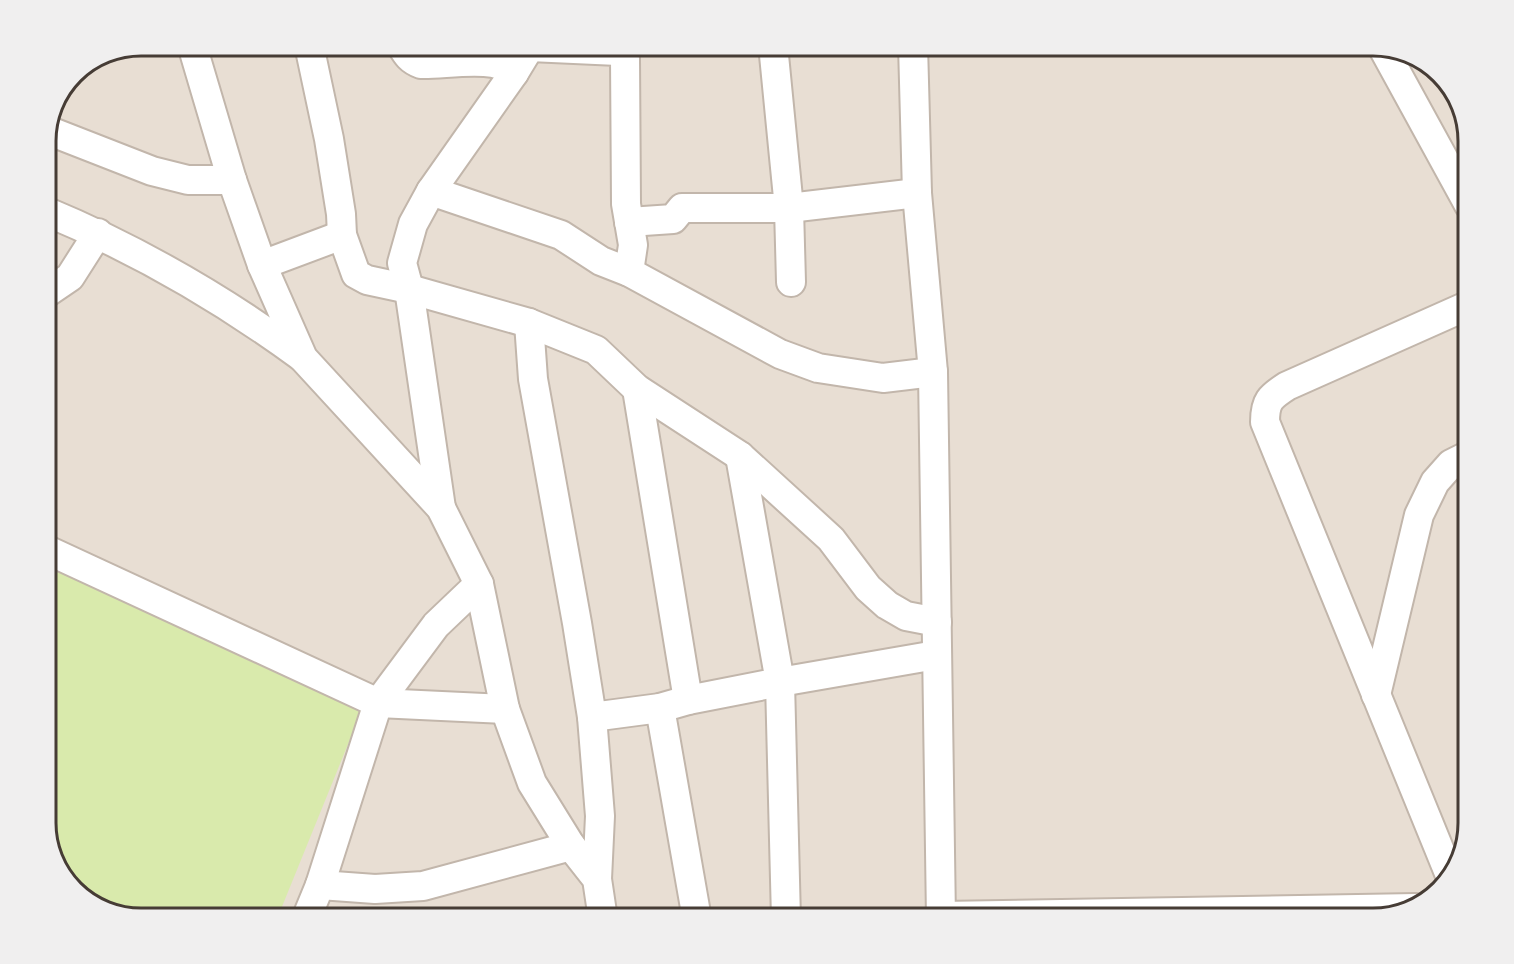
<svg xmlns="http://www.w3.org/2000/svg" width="1514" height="964" font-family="'Alegreya Sans',sans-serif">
  <rect width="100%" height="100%" fill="#f3ede5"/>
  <path fill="#e8ded3" d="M 141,45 L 1373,45 L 1426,61 L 1456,93 L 1469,135 L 1469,824 L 1453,876 L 1421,906 L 1374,919 L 141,919 L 88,903 L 58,871 L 45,829 L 45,135 L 73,73 Z"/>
  <path fill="#d9eaac" d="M 45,562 L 370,690 L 277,919 L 141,919 L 88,903 L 58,871 L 45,829 Z"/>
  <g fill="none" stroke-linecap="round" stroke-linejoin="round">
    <g stroke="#c2b6ab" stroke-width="32">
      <g id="street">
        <path d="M 192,45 L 232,180 L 262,265 L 303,358 L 441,508 L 479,584 L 505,709 L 532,783 L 571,846 L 597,879 L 603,919"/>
        <path d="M 309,45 L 329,139 L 341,214 L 342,235 L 356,274 L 367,280 L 409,289 L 529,323 L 596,350 L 637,389 L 740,456 L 831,539 L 868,588 L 887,605 L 906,616 L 937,622"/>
        <path d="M 401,45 C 407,55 410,60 421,64 C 446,65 497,54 514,73"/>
        <path d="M 773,45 L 789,208 L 791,282"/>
        <path d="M 913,45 L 917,193 L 933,372 L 941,919"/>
        <path d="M 530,47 L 618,51 L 622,53 L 625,58 L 626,204 L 633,245 L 629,272"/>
        <path d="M 1383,48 L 1469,205"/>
        <path d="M 47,130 L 152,171 L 188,180 L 232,180"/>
        <path d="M 431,191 L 561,235 L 601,261 L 629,272 L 780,354 L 818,368 L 883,378 L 933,372"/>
        <path d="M 45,211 C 139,250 220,297 302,357"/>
        <path d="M 629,222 L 673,219 L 682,208 L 789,208 L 917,193"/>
        <path d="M 262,265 L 342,235"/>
        <path d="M 45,294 L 70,277 L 98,233"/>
        <path d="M 529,323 L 533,379 L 577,623 L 592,717 L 600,816 L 597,879"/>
        <path d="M 637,389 L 688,700"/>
        <path d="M 740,456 L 780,682 L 786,919"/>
        <path d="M 441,508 L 409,289 L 402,263 L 413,224 L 431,191 L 514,73 L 531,45"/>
        <path d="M 45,549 L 378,703 L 505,709"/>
        <path d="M 1376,695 L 1419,515 L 1435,482 L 1451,464 L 1469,455"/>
        <path d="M 660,708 L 697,919"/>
        <path d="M 592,717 L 660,708 L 688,700 L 780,682 L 936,655"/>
        <path d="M 1451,878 L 1265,422 C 1265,401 1270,397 1287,386 L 1469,305"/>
        <path d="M 320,885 L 375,889 L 423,886 L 571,846"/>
        <path d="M 941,916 L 1416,908"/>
        <path d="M 306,919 L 320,885 L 378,703 L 436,625 L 479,584"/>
      </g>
    </g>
    <use href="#street" stroke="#fff" stroke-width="28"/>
  </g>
  <path d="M0 0H1514V964H0ZM141 56H1373A85 85 0 0 1 1458 141V823A85 85 0 0 1 1373 908H141A85 85 0 0 1 56 823V141A85 85 0 0 1 141 56Z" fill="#f0efef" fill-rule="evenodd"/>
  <path fill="none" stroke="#463c35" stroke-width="3" d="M141 56H1373A85 85 0 0 1 1458 141V823A85 85 0 0 1 1373 908H141A85 85 0 0 1 56 823V141A85 85 0 0 1 141 56Z"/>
</svg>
